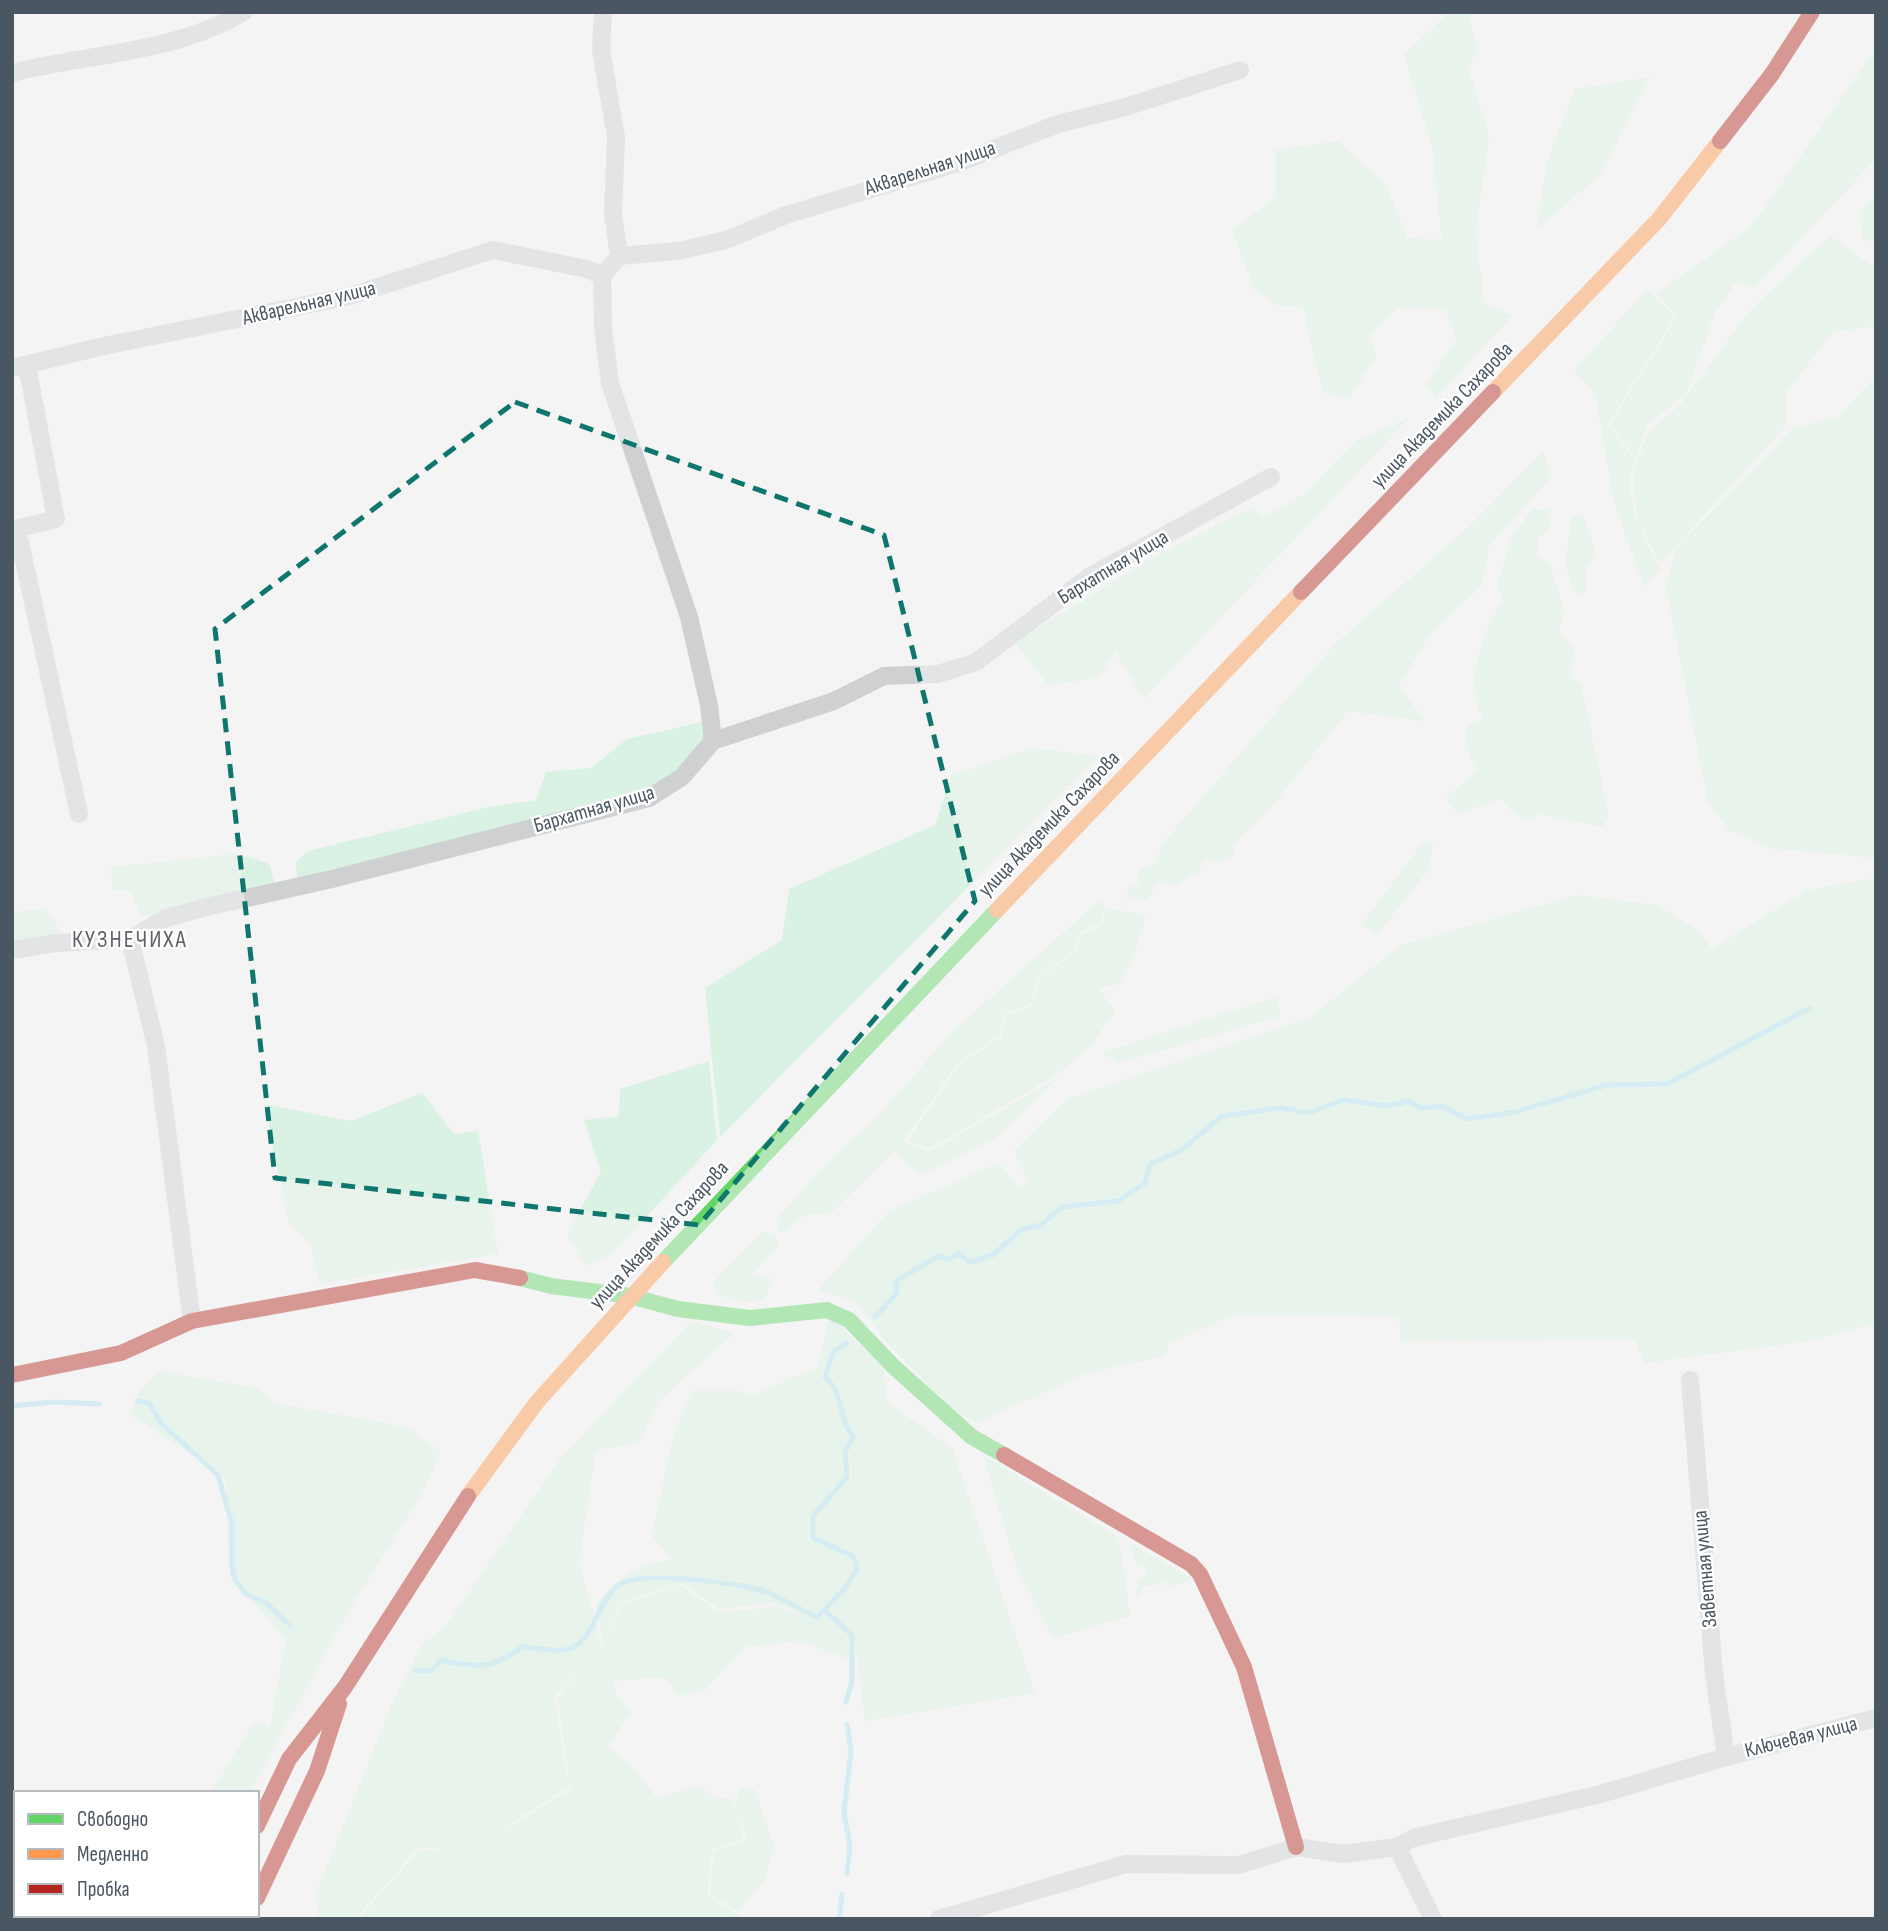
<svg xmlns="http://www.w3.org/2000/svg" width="1888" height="1931" font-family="'Sofia Sans Condensed',sans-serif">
  <rect width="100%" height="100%" fill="#f4f4f4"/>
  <g fill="#d9f2e3">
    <path d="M 1449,12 L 1467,12 L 1478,48 L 1468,67 L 1489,135 L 1476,232 L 1484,304 L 1513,315 L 1436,398 L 1426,385 L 1457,338 L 1445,309 L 1398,308 L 1369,336 L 1377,355 L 1349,398 L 1323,393 L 1303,307 L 1279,306 L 1254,289 L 1232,230 L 1276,197 L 1276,150 L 1338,141 L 1387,186 L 1407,238 L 1442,240 L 1432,146 L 1404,55 Z"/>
    <path d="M 1876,48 L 1876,159 L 1754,288 L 1736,282 L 1715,313 L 1686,394 L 1647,425 L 1635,458 L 1610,424 L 1677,317 L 1657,293 L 1752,226 Z"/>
    <path d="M 1651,77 L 1599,176 L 1537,229 L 1546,166 L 1575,89 Z"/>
    <path d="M 1876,194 L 1876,240 L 1862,241 L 1860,212 Z"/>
    <path d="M 1830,236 L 1876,268 L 1876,326 L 1833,332 L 1785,394 L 1785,427 L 1660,563 L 1637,519 L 1633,472 L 1649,432 L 1681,404 L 1751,309 Z"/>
    <path d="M 1647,289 L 1675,317 L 1608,424 L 1635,461 C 1618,493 1646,541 1661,570 L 1644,586 L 1614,502 L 1595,393 L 1574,371 Z"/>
    <path d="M 1873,379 L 1876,858 L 1767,848 L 1729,830 L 1708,802 L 1666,586 L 1675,549 L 1794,428 L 1838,417 Z"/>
    <path d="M 1410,417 L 1144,699 L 1115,651 L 1099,678 L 1048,685 L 1015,642 L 1145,562 L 1254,507 L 1261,517 L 1305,494 L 1355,441 Z"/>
    <path d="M 1543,452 L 1552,476 L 1489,546 L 1482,585 L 1431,633 L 1399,686 L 1425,721 L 1348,711 L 1271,808 L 1234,844 L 1233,855 L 1217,863 L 1206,858 L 1198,872 L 1174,885 L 1157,881 L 1148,900 L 1127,899 L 1128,887 L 1138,883 L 1140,870 L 1155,865 L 1162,844 L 1335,644 L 1472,524 Z"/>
    <path d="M 1533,509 L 1548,510 L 1550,528 L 1538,538 L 1537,557 L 1550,563 L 1564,611 L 1559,633 L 1575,648 L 1571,664 L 1572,681 L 1581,683 L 1609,818 L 1602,827 L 1540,814 L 1531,821 L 1512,811 L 1500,798 L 1458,814 L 1445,798 L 1478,771 C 1468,757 1463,740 1469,724 L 1483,719 C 1464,680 1481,636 1503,601 L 1497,585 L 1513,534 Z"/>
    <path d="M 1582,514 L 1596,553 L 1587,569 L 1585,593 L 1574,593 L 1565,564 L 1572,517 Z"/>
    <path d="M 707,721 L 706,742 L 671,780 L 642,795 L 407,857 L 297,878 L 296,862 L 308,851 L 489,807 L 536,800 L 546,772 L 591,768 L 627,739 Z"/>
    <path d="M 1033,748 L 1098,756 L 720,1137 L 705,988 L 782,940 L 789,889 L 935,825 L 951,776 Z"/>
    <path d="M 1424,841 L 1433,841 L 1429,869 L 1377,935 L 1362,924 Z"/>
    <path d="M 235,854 L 269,863 L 276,889 L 141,917 L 130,891 L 112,890 L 111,867 Z"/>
    <path d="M 1876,878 L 1876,1323 L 1803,1342 L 1645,1363 L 1634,1339 L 1400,1341 L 1399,1316 L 1232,1315 L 1169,1344 L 1165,1356 L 1085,1374 L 976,1423 L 946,1404 L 884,1339 L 856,1301 L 818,1290 L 889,1211 L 999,1163 L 1018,1188 L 1030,1184 L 1014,1151 L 1067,1099 L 1309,1018 L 1401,945 L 1578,895 L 1656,905 L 1698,930 L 1712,949 L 1807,890 Z"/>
    <path d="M 1100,900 L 1104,908 L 1101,922 L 1079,934 L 1076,950 L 1039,977 L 1031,1004 L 1004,1015 L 999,1036 L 959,1062 L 903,1141 L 929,1152 L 1058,1078 L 996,1138 L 920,1175 L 894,1151 L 828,1216 C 807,1208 799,1218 784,1232 L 779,1232 L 776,1220 L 822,1168 L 879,1115 L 953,1031 Z"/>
    <path d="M 46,909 L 62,933 L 12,943 L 12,912 Z"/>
    <path d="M 1106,909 L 1146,914 L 1135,953 L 1119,984 L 1098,988 L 1115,1010 L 1092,1045 L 1056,1075 L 929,1149 L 908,1140 L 960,1064 L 1001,1037 L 1007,1016 L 1032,1006 L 1040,978 L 1078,951 L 1080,936 L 1102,924 Z"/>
    <path d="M 1278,996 L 1280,1016 L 1119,1063 L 1102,1053 Z"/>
    <path d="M 709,1061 L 717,1140 L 611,1255 L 585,1266 L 567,1234 L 601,1172 L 584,1120 L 619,1116 L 620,1089 Z"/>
    <path d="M 422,1093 L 454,1134 L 478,1131 L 498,1254 L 319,1284 L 311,1244 L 289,1224 L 264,1104 L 351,1121 Z"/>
    <path d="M 763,1231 L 775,1234 L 778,1246 L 752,1275 L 773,1279 L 764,1300 L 743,1302 L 718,1295 L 714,1285 L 719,1275 Z"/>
    <path d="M 829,1316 L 883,1366 L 887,1402 L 952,1448 L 1035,1693 L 865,1721 L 855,1643 L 849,1639 L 850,1660 L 799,1641 L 745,1647 L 704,1691 L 679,1696 L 665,1677 L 612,1681 L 617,1695 L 631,1712 L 608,1747 L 632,1766 L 657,1798 L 700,1786 L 715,1798 L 731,1799 L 744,1839 L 712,1849 L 707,1895 L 745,1919 L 358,1919 L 419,1851 C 489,1845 513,1825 570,1789 L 558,1697 L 582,1668 L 554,1697 L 569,1786 L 498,1832 L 460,1846 L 417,1849 L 355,1919 L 319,1919 L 316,1894 L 394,1700 L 423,1643 L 445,1627 L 560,1459 L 692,1321 L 734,1333 L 660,1400 L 638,1443 L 596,1450 L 579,1562 L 602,1647 L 622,1603 L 682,1586 L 718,1612 L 778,1607 L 807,1618 L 774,1603 L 719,1609 L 683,1584 L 621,1602 L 603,1643 L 596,1605 C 615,1578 639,1564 672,1560 L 652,1536 L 674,1433 L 693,1391 L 743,1391 L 748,1397 L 818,1367 Z"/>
    <path d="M 159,1371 L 258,1388 L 275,1403 L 406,1427 L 441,1452 L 422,1494 L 355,1600 L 249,1793 L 211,1793 L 254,1722 L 270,1726 L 286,1639 L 230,1576 L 225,1477 L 130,1414 L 141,1389 Z"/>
    <path d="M 983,1455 L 1119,1538 L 1130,1616 L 1053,1638 L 1017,1568 Z"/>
    <path d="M 1130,1543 L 1193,1579 L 1168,1588 L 1165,1582 L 1141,1588 L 1142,1594 L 1135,1597 L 1138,1580 L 1148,1574 L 1146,1567 L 1137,1566 Z"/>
    <path d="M 740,1789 L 754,1789 L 774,1845 L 764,1881 L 738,1911 L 710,1895 L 714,1851 L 747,1841 L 734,1804 Z"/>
  </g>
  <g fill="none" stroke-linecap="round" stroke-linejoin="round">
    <g stroke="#aee2f0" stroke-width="5">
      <path d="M 875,1317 L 897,1293 L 896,1281 L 938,1256 L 947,1259 L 959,1254 L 970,1262 L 993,1255 L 1022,1229 L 1041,1225 L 1062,1207 L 1118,1201 L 1145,1183 L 1150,1164 L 1180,1151 L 1222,1116 L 1282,1108 L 1309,1113 L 1343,1100 L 1388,1106 L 1408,1101 L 1421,1108 L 1441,1106 L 1468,1119 L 1514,1112 L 1607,1085 L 1667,1084 L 1810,1008"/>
      <path d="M 137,1401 L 149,1403 L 162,1424 L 218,1475 L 232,1524 L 232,1568 L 235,1580 L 246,1594 L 266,1603 L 290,1625"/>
      <path d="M 12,1406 L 54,1402 L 99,1404"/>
      <path d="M 824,1610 L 852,1635 L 852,1681 L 846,1702"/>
      <path d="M 415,1670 L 431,1671 L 441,1660 C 476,1668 493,1670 523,1646 C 536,1648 552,1652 565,1650 C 592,1647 597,1602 617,1586 C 639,1569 737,1583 764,1591 C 782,1597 799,1610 817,1617 L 846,1587 L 857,1569 L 853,1556 L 813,1538 L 813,1516 L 847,1477 L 845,1452 L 853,1437 C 837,1416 845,1395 825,1377 L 833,1352 L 846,1343"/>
      <path d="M 847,1873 L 850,1846 L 844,1812 L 851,1751 L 847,1725"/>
      <path d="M 839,1919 L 842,1894"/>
    </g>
    <g stroke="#ced0d2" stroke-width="18">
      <path d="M 603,12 L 601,50 L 616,137 L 613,214 L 619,256 L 602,276 L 603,327 L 610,383 L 689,617 L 709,705 L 713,741"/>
      <path d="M 12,73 C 91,53 172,54 244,12"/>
      <path d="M 619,256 L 678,251 L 726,240 L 786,215 L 961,162 L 1058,124 L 1126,107 L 1240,70"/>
      <path d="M 12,368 L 104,346 L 350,296 L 493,250 L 587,269 L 602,276"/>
      <path d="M 17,528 L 79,814"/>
      <path d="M 12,530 L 56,519 L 27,365"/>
      <path d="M 130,939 L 156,1046 L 192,1321"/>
      <path d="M 12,950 L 56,943 L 130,939 L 166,918 L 211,906 L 332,879 L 649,798 L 682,777 L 713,741 L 834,701 L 884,676 L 938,674 L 976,662 L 1089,577 L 1271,477"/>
      <path d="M 1690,1380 L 1714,1674 L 1726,1757"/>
      <path d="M 939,1919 L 1126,1864 L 1239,1865 L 1296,1847 L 1343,1854 L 1397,1847"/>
      <path d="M 1433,1919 L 1397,1847 L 1413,1838 L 1597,1795 L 1726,1757 L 1876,1718"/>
    </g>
    <g stroke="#63d668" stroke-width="16">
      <path d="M 663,1262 L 997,910"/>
      <path d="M 520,1278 L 551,1286 L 630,1296 L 678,1309 L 750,1318 L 827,1310 L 849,1320 L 894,1367 L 972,1437 L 1004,1455"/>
    </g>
    <g stroke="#ff974d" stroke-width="16">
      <path d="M 1493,392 L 1659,219 L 1720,141"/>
      <path d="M 997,910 L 1301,592"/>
      <path d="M 468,1496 L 537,1402 L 663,1262"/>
    </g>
    <g stroke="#b3261e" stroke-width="16">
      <path d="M 1720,141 L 1772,74 L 1812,12"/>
      <path d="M 1301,592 L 1493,392"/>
      <path d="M 12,1375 L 121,1353 L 192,1321 L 475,1270 L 520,1278"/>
      <path d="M 1004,1455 L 1191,1564 L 1200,1574 L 1244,1667 L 1296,1847"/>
      <path d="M 257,1826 L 289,1759 L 345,1687 L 468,1496"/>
      <path d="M 257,1898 L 317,1771 L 339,1704"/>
      <path d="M 216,1919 L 217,1915"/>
      <path d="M 248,1919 L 249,1915"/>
    </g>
  </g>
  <path d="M0 0H1888V1931H0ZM 515,402 L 884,535 L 975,901 L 699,1225 L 275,1178 L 215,629 Z" fill="#f4f4f4" fill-opacity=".55" fill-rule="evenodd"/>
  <path fill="none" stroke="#0f766e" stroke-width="5" stroke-dasharray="14 9" stroke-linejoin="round" d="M 515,402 L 884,535 L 975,901 L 699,1225 L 275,1178 L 215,629 Z"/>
  <g text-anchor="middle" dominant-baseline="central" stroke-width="5" stroke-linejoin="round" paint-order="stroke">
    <g font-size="21" fill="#4a5661" stroke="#fff">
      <text transform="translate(930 168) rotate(-18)">Акварельная улица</text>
      <text transform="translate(309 303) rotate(-13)">Акварельная улица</text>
      <text transform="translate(1442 415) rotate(-46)">улица Академика Сахарова</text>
      <text transform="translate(1113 567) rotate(-31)">Бархатная улица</text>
      <text transform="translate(594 809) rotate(-16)">Бархатная улица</text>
      <text transform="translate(1049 824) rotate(-46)">улица Академика Сахарова</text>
      <text transform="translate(659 1235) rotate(-47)">улица Академика Сахарова</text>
      <text transform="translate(1705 1569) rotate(-95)">Заветная улица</text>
      <text transform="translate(1801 1737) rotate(-14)">Ключевая улица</text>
    </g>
    <g font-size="24" letter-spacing="2" fill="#5f6368" stroke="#fff">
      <text x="130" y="939">КУЗНЕЧИХА</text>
    </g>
  </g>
  <rect width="1888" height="1931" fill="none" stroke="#4a5661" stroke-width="28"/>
  <rect x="14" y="1791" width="245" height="126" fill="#ffffff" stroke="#b7bbc0" stroke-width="2"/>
  <rect x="28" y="1814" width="35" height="10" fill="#63d668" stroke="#b7bbc0" stroke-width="2"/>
  <text x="77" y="1826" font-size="21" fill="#4a5661">Свободно</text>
  <rect x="28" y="1849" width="35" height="10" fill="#ff974d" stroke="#b7bbc0" stroke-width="2"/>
  <text x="77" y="1861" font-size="21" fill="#4a5661">Медленно</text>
  <rect x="28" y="1884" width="35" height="10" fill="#b3261e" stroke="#b7bbc0" stroke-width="2"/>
  <text x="77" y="1896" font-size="21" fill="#4a5661">Пробка</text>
</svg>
